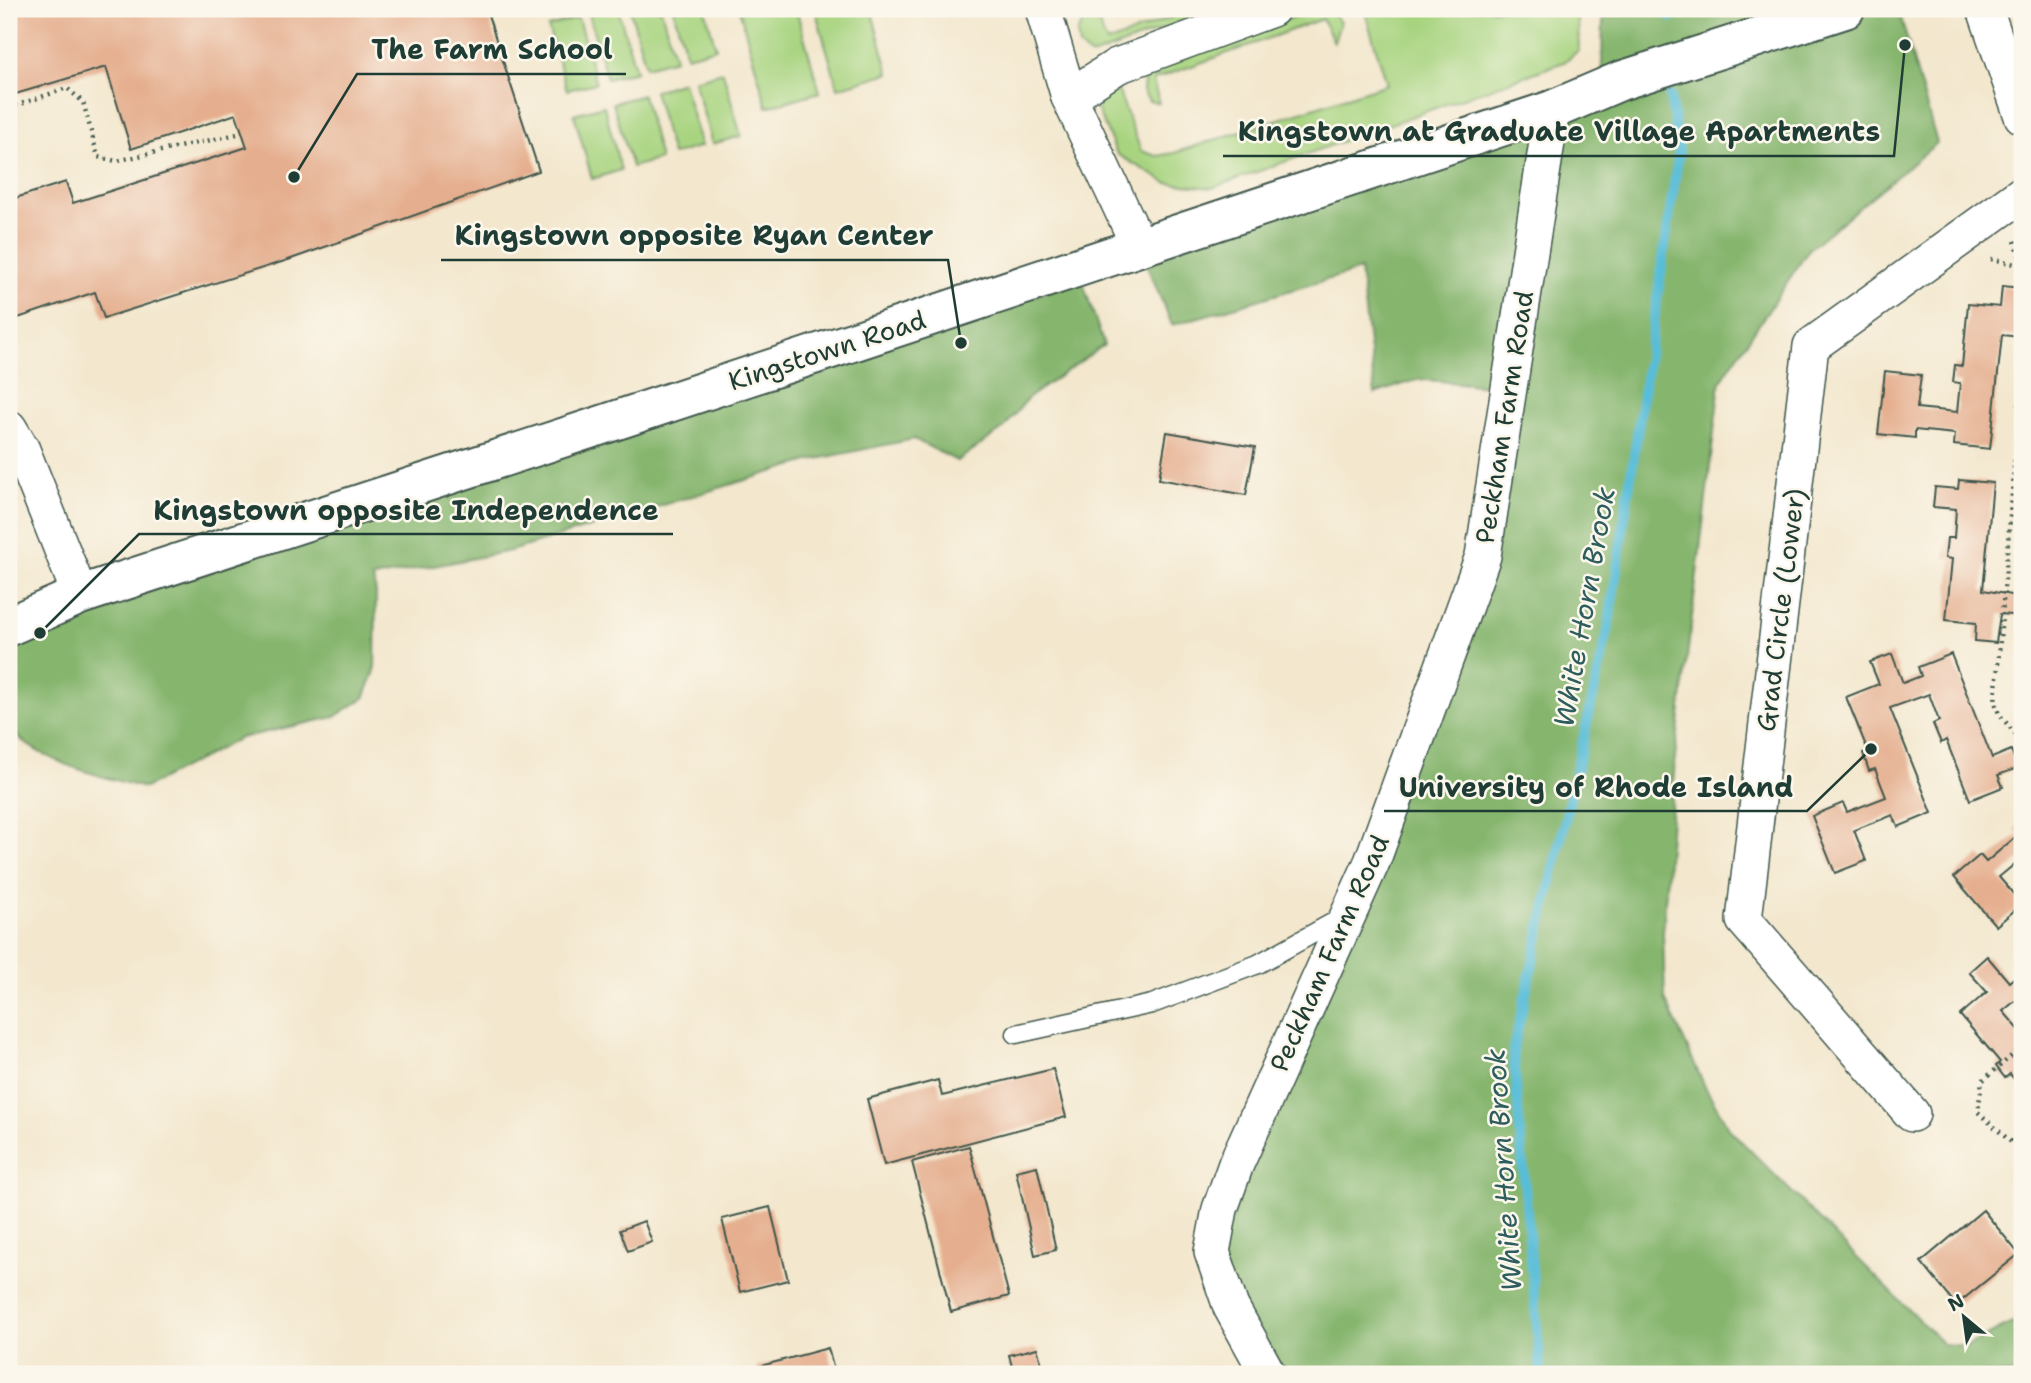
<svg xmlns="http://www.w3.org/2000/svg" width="2031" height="1383" font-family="'Shantell Sans',sans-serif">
  <rect width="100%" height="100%" fill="#fbf7ec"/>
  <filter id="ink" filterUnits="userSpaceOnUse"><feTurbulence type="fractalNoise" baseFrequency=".0143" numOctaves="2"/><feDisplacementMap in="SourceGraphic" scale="14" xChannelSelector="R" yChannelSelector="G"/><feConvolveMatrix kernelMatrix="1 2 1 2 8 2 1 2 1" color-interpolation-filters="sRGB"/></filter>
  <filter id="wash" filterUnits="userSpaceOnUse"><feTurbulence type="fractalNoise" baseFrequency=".00686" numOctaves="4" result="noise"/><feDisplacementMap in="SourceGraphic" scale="28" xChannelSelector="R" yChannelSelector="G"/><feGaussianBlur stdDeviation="1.57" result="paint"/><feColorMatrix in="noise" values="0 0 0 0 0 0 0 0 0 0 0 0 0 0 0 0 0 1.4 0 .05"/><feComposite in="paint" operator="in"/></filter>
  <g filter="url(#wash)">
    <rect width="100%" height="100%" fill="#f3e7cd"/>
    <g fill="#a8d480" stroke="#64885a" stroke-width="2">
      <path d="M 611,9 L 618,9 L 636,71 L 607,79 L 589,15 Z"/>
      <path d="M 630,9 L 661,9 L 675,59 L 646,67 Z"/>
      <path d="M 673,9 L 705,9 L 716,48 L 687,56 Z"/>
      <path d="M 739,9 L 796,9 L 820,92 L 767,107 Z"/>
      <path d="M 815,9 L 871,9 L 889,73 L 838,88 Z"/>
      <path d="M 1192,9 L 1217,9 L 1092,56 L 1079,47 L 1077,33 L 1085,19 L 1097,19 L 1107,43 Z"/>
      <path d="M 1316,9 L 1331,9 L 1340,23 L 1334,42 L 1322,19 L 1153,80 L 1159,103 L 1149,101 L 1143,91 L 1145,72 Z"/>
      <path d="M 1364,9 L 1571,9 L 1578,20 L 1579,50 L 1564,62 L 1212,188 L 1167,183 L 1117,154 L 1097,109 L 1100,95 L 1109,86 L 1118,90 L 1141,151 L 1157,156 L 1174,153 L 1387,84 Z"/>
      <path d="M 578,18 L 596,83 L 567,90 L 548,27 Z"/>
      <path d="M 723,72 L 741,136 L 712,144 L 694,80 Z"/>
      <path d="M 683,82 L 701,146 L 672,155 L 654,91 Z"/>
      <path d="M 643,95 L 660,159 L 632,167 L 613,103 Z"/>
      <path d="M 604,106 L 621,170 L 592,179 L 574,114 Z"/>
    </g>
    <g fill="#86b66e" stroke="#527a51" stroke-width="2">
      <path d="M 1599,9 L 1901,9 L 1899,11 L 1937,143 L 1810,248 L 1720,382 L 1675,758 L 1663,933 L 1665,999 L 1705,1087 L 1731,1131 L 1943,1344 L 1967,1346 L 2022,1318 L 2022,1374 L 1267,1374 L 1209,1256 L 1451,632 L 1499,387 L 1418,379 L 1375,394 L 1360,270 L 1172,325 L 1144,259 L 1601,102 L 1603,20 Z"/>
      <path d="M 1082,280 L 1104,345 L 1028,398 L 1003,429 L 957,461 L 914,439 L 812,460 L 510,551 L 373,578 L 376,593 L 375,671 L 364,698 L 334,717 L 240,738 L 145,788 C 110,779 28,760 10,726 C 5,716 9,655 9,640 L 81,610 Z"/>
    </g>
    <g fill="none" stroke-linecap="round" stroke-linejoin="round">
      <g stroke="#59bdd8" stroke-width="10">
        <path d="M 1671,17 L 1675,9"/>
        <path d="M 1541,1374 L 1513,1050 L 1608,630 L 1679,151 L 1670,96"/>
      </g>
    </g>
    <g id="blocks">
      <g fill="#e5af8f">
        <path d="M 9,9 L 486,9 L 539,171 L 291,259 L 104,318 L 95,292 L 15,319 L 9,299 L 9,200 L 66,182 L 73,203 L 247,147 L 236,114 L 131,149 L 106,67 L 9,96 Z"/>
        <path d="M 2002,286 L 2022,288 L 2022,340 L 2020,337 L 2002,335 L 1990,449 L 1954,445 L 1955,434 L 1915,430 L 1915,438 L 1878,434 L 1885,371 L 1921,375 L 1917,408 L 1957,412 L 1960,383 L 1953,382 L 1955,365 L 1962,366 L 1968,304 L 2000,307 Z"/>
        <path d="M 1167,432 L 1255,447 L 1246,495 L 1159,479 Z"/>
        <path d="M 1959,480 L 1993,483 L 1983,590 L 2022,597 L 2022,616 L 2000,614 L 1996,643 L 1975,641 L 1976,623 L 1946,620 L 1952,559 L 1945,558 L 1947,538 L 1954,538 L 1956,509 L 1933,507 L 1935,487 L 1958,489 Z"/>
        <path d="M 1892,654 L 1903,683 L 1921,676 L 1918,667 L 1951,654 L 1992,758 L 2011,750 L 2018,768 L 1998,775 L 2003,787 L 1970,800 L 1946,740 L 1941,743 L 1933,724 L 1939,721 L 1929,694 L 1890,708 L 1932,813 L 1898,827 L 1893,815 L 1854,830 L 1866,861 L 1835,873 L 1812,816 L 1843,803 L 1847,812 L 1886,797 L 1875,769 L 1869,771 L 1863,753 L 1868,751 L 1846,697 L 1879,684 L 1870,662 Z"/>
        <path d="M 2022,823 L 2022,858 L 1999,877 L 2022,904 L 1996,926 L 1954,877 L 1980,855 L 1986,862 L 2019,834 L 2015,829 Z"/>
        <path d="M 1987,956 L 2009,982 L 2022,971 L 2017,965 L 2022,961 L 2022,1000 L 2020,997 L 2003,1011 L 2022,1033 L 2022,1088 L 2010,1074 L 2005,1078 L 1996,1066 L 2000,1062 L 1960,1015 L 1987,992 L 1969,972 Z"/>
        <path d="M 1053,1069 L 1066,1117 L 884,1165 L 867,1099 L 938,1080 L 942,1096 Z"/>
        <path d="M 969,1146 L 1009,1296 L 951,1312 L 912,1162 Z"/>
        <path d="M 1037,1166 L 1056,1250 L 1035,1255 L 1016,1171 Z"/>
        <path d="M 770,1207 L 788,1280 L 740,1292 L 722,1219 Z"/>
        <path d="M 1983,1210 L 2019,1254 L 1956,1305 L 1921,1262 Z"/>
        <path d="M 644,1221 L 652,1242 L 628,1251 L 620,1230 Z"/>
        <path d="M 828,1348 L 835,1374 L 759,1374 L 757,1367 Z"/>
        <path d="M 1037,1348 L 1044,1371 L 1033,1374 L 1014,1374 L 1009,1355 Z"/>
      </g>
    </g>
  </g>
  <g filter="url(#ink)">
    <use href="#blocks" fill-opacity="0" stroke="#3f564b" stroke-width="2"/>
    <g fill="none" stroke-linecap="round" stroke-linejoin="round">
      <g stroke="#3f564b" stroke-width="21">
        <path id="lane" d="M 1016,1034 L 1152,1004 L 1258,964 L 1343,917"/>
      </g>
      <g stroke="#3f564b" stroke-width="38">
        <g id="street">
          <path d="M 1043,9 L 1069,97 L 1139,246"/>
          <path d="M 1985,9 L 2022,116"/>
          <path d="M 1069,97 L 1117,66 L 1272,9"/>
          <path d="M 9,428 L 22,450 L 80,595"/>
          <path d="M 1912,1114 L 1744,920 L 1811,346 L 2022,194"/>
          <path d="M 1268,1374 L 1231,1307 L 1212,1252 L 1220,1209 L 1236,1164 L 1372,862 L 1483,556 L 1552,110"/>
        </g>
      </g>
      <g stroke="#3f564b" stroke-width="42">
        <path id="primary" d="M 9,626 L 80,595 L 599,426 L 1552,110 L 1620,81 L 1845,9"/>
      </g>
      <g stroke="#3f564b" stroke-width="4.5" stroke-dasharray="2 5" stroke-linecap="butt">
        <path d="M 9,108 L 67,88 L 83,102 L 98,157 L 116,161 L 242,133"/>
        <path d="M 2015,241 L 2022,265"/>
        <path d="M 1991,259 L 2020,265 L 2022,275"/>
        <path d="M 2022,369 L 1995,702 L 1999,714 L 2022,742"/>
        <path d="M 2022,1047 L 1982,1081 L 1978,1112 L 2022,1152"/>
      </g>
      <use href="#lane" stroke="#fff" stroke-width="18"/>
      <use href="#street" stroke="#fff" stroke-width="35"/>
      <use href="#primary" stroke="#fff" stroke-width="38"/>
    </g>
  </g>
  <g text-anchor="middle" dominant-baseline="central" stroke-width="5" stroke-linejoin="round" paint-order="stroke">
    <g font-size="26" fill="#1f3d34" stroke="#fbf7ec">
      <text transform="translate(827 350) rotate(-18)">Kingstown Road</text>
      <text transform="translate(1504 417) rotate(-81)">Peckham Farm Road</text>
      <text transform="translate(1780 610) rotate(-83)">Grad Circle (Lower)</text>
      <text transform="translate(1329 953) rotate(-66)">Peckham Farm Road</text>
    </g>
    <g font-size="28" font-style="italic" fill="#2e5d5d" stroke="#fbf7ec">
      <text transform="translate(1584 607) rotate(-80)">White Horn Brook</text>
      <text transform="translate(1503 1170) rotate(-94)">White Horn Brook</text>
    </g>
  </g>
  <path fill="none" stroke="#1f3d34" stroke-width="2.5" d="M294 177L357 74H626M1905 45L1894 156H1223M961 343L948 260H441M40 633L139 534H673M1871 749L1807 811H1384"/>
  <g fill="#1f3d34" stroke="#fbf7ec" stroke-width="2.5">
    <circle cx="294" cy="177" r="7"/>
    <circle cx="1905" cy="45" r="7"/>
    <circle cx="961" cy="343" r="7"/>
    <circle cx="40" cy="633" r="7"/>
    <circle cx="1871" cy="749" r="7"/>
  </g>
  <g font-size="28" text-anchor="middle" font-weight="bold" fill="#1f3d34" stroke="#fbf7ec" stroke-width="5" stroke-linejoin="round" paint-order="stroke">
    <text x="492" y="59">The Farm School</text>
    <text x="1559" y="141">Kingstown at Graduate Village Apartments</text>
    <text x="694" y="245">Kingstown opposite Ryan Center</text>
    <text x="406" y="520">Kingstown opposite Independence</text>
    <text x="1596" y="797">University of Rhode Island</text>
  </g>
  <rect width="2031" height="1383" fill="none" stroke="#fbf7ec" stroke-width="35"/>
  <g transform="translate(1964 1317) rotate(331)" stroke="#fbf7ec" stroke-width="5" paint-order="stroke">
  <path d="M0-5L12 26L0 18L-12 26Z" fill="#1f3d34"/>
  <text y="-10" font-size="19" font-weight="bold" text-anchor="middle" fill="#1f3d34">N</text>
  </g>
</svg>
